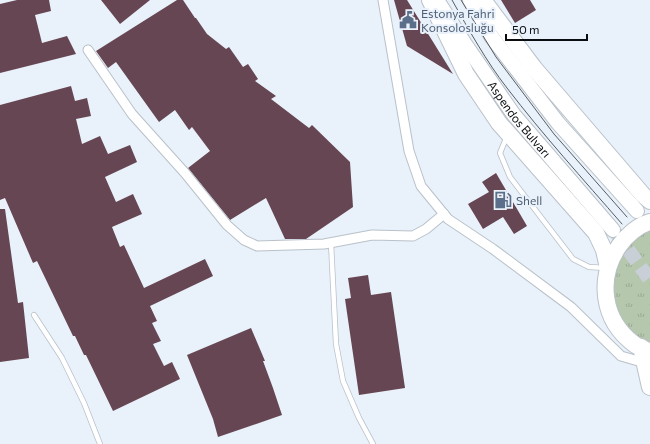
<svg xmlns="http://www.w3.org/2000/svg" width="650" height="444" font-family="Commissioner,sans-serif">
  <defs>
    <pattern id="grass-tufts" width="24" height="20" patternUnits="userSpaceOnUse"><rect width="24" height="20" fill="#b5c7ad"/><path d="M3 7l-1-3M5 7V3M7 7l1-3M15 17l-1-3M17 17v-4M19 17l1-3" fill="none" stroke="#9aaa94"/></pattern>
  </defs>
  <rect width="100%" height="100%" fill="#e9f1fa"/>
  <path fill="url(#grass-tufts)" d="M 650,229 L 650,343 C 638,340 629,330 622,320 C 601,288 615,244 650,229 Z"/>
  <g fill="#664652">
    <path d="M 17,0 L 49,0 L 51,11 L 35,15 L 42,43 L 67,36 L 76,54 L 0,73 L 0,4 Z"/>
    <path d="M 101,0 L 150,0 L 120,24 Z"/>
    <path d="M 177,0 L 183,0 L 195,18 L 196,18 L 207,34 L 226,49 L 229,47 L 243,67 L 248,64 L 258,79 L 255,81 L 276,96 L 271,99 L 309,128 L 312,125 L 350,162 L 353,207 L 306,239 L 285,239 L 266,198 L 230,220 L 188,168 L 210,151 L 192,127 L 189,130 L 175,110 L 159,122 L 116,62 L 108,68 L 96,51 Z"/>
    <path d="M 394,0 L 407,0 L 453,74 L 407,46 Z"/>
    <path d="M 501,0 L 530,0 L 536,10 L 515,23 Z"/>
    <path d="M 71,86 L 75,101 L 87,98 L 91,116 L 76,119 L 82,144 L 100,136 L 108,154 L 130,145 L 137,162 L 105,177 L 116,202 L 133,194 L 142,214 L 112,227 L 120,247 L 124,245 L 144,288 L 205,259 L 213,276 L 150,306 L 157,321 L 152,323 L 161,341 L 153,344 L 164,366 L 172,362 L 180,379 L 113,411 L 86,355 L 84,355 L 75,336 L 73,336 L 37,261 L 33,263 L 5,198 L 0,200 L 0,105 Z"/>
    <path d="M 496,173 L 527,226 L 514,234 L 503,217 L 483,229 L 468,204 L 489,192 L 482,182 Z"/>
    <path d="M 0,209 L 5,209 L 18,303 L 23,302 L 29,358 L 0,362 Z"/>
    <path d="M 368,275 L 371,295 L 391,292 L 405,388 L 359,395 L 345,299 L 351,298 L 348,278 Z"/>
    <path d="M 251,328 L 265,361 L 263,361 L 273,388 L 282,415 L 218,437 L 213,419 L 187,355 Z"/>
  </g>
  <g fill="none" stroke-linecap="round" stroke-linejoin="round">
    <path stroke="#c8cfd7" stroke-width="14" stroke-dasharray="14 7" stroke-linecap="butt" d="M 616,233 L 650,280"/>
    <g stroke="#b9c1c9" stroke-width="6">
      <g id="lane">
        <path d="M 507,136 L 500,153 L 510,177 L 573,259 L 589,267 L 606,268"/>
        <path d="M 331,243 L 336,344 L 343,381 L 359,418 L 373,444"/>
        <path d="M 34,315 L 62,358 L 84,403 L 100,444"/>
      </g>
    </g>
    <g stroke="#b9c1c9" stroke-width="11">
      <g id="street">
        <path d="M 383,0 L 409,151 L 421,186 L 448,219 L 493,249 L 571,307 L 621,356 L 645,363"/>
        <path d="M 88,50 L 132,114 L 185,173 L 227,225 L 244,240 L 257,246 L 324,244 L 372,235 L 413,236 L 426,229 L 444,214"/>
      </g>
    </g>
    <g stroke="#b9c1c9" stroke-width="16">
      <g id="primary">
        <path id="s1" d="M 437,0 L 465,44 L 514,115 L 613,230"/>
        <path d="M 470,0 L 491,36 L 558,123 L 637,211"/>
      </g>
    </g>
    <g stroke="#b9c1c9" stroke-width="18">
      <g id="highway">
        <path d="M 430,0 L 466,74 L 499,123 L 596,233 L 604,250 L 608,268"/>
        <path d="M 483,0 L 534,68 L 643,195 L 650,201"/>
        <path d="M 650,222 C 638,225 626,236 619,246 C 597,278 602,320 634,344 C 638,347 645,349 650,352"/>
        <path d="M 641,347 L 650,387"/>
      </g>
    </g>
    <use href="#lane" stroke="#fff" stroke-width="4.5"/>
    <use href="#street" stroke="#fff" stroke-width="9"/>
    <use href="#primary" stroke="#fff" stroke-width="14"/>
    <use href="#highway" stroke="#fff" stroke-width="16"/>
    <g stroke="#585d62" stroke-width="1">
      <path d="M 452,0 C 469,30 486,61 507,88 C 543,135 583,179 622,224"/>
      <path d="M 461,0 L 496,57 L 554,134 L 627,217"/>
    </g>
  </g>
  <defs>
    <g id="civic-bare" transform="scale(1.38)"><path d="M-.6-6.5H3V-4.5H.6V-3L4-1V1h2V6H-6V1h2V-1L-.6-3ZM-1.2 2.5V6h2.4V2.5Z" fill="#5c6f8a" stroke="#e9f1fa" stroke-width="2.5" paint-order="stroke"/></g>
    <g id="fuel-bare" transform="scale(1.38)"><path d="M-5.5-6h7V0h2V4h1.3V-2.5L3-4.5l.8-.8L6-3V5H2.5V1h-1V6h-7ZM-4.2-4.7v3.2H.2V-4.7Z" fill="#5c6f8a" stroke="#e9f1fa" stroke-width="2.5" paint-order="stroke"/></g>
  </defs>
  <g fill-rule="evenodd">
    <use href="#civic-bare" x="408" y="20"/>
    <use href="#fuel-bare" x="503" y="200"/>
  </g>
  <g text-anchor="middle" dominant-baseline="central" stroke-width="4" stroke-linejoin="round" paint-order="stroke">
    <g font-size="12" fill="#4e5e75" stroke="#e9f1fa" text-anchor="start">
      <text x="421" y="13">Estonya Fahri<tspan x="421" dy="14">Konsolosluğu</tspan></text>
      <text x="516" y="200">Shell</text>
    </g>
    <g font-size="12" fill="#0a0d10" stroke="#e9f1fa">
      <text stroke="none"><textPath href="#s1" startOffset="145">Aspendos Bulvarı</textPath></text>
    </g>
  </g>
  <path d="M506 34v6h81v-6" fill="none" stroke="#0a0d10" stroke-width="2"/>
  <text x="512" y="34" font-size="12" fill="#0a0d10" stroke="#e9f1fa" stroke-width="3" paint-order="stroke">50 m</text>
</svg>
